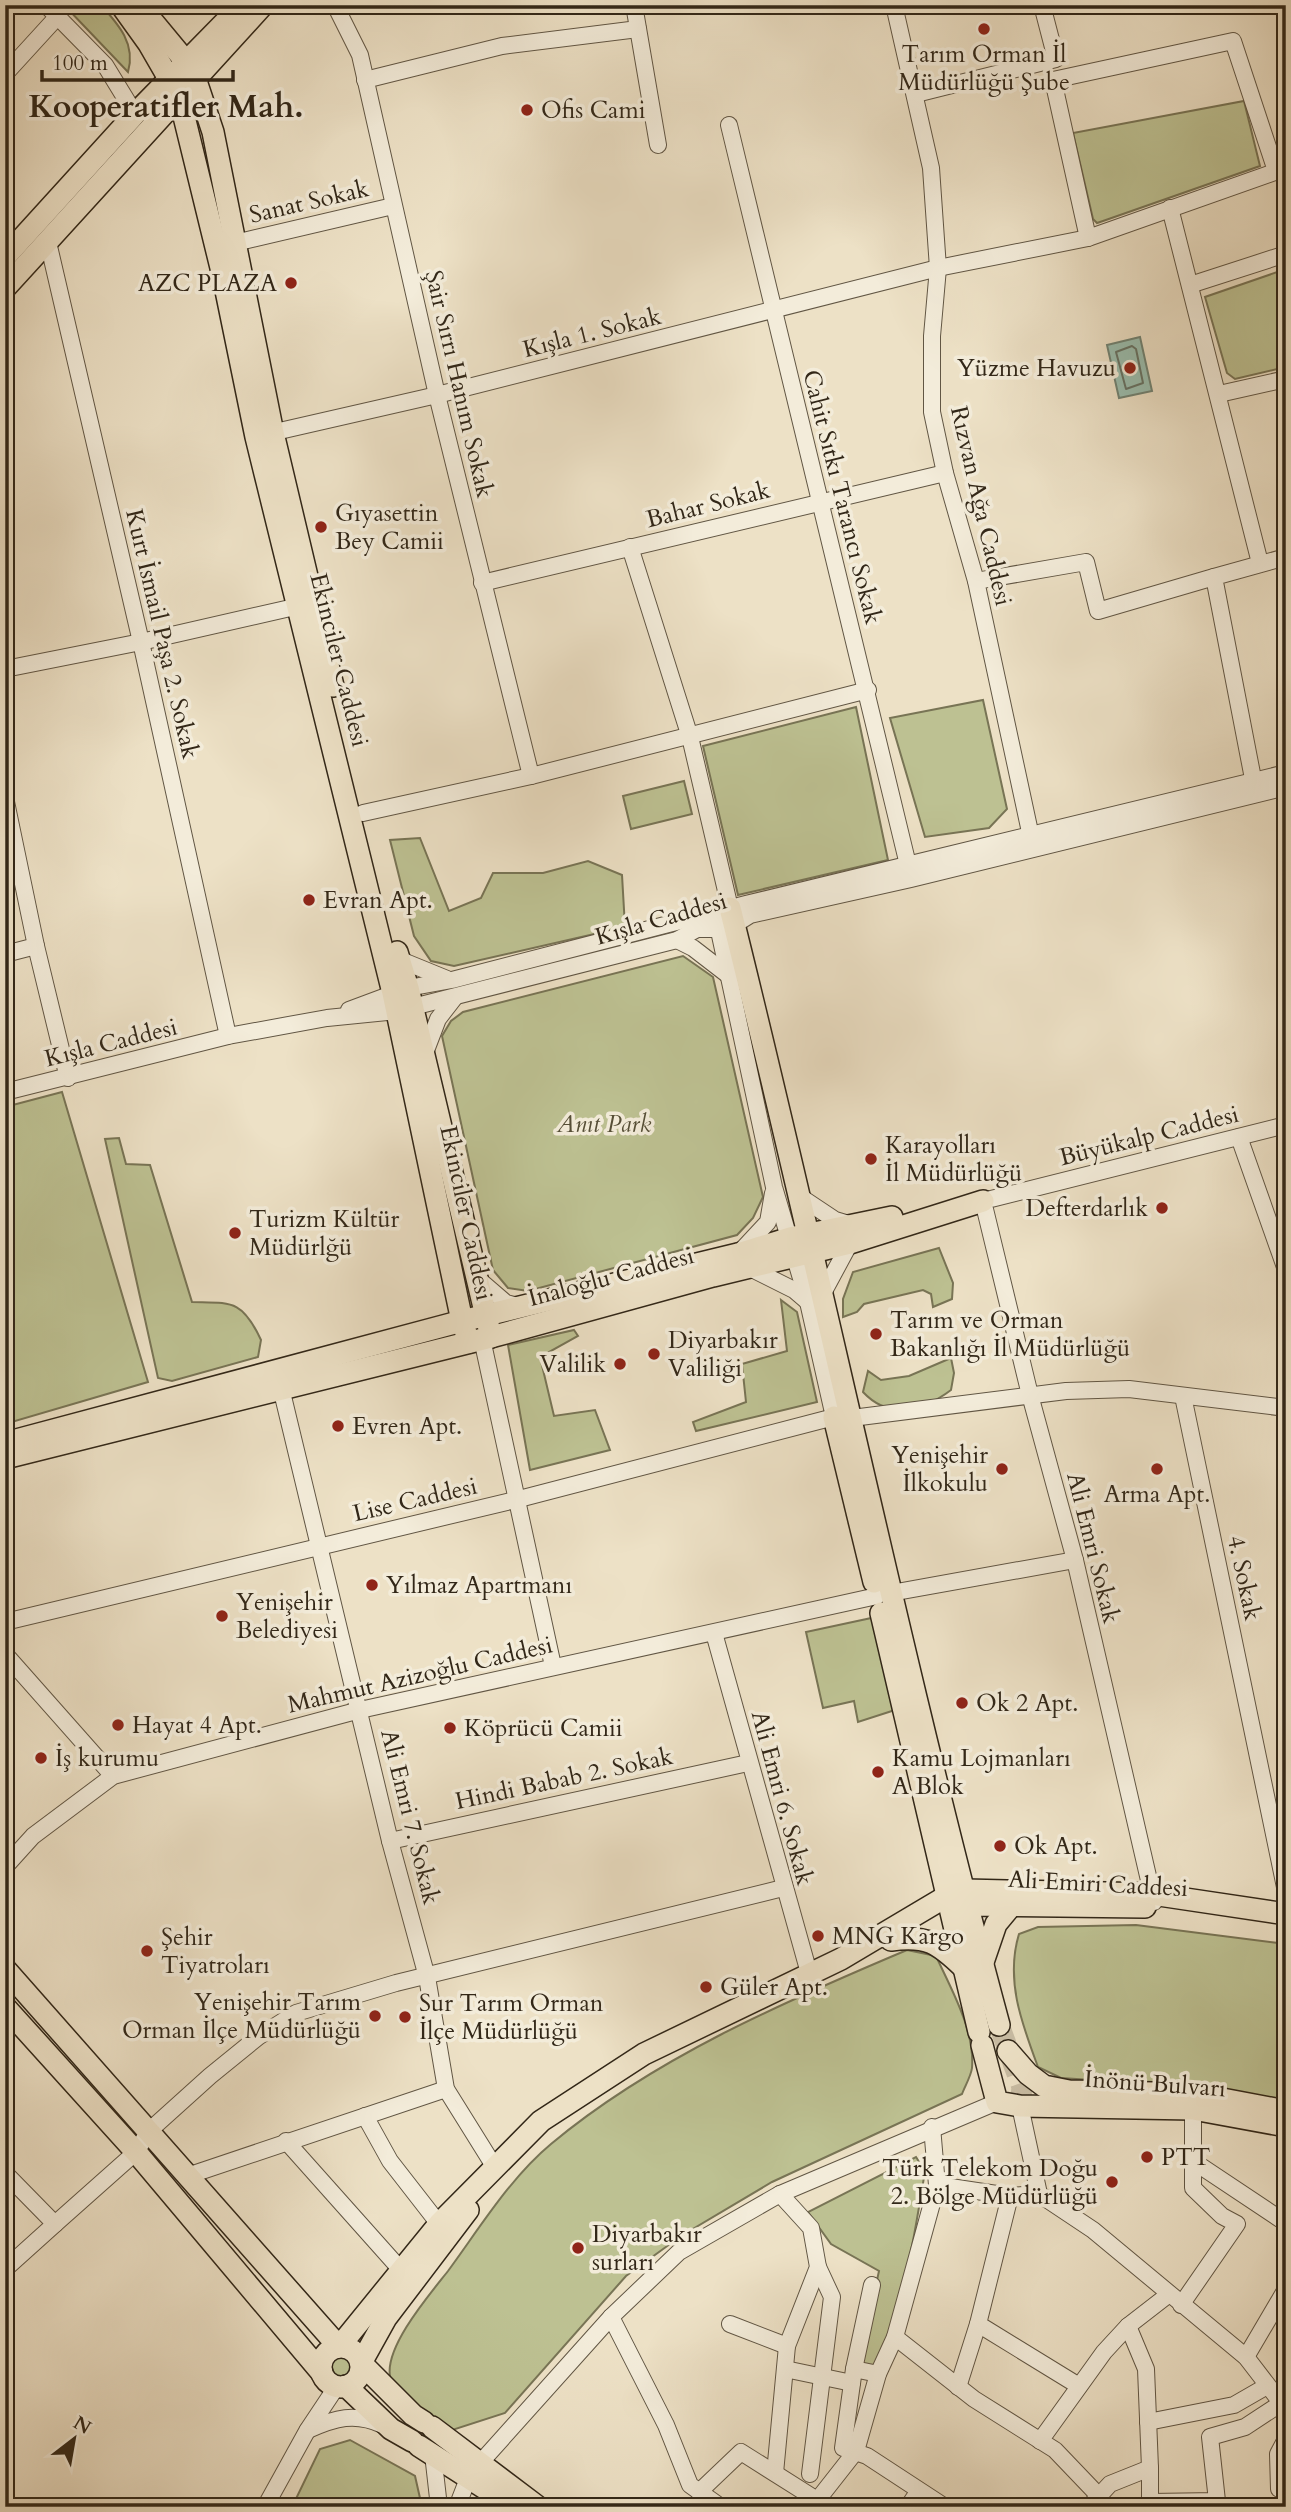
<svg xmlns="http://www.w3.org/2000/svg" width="1291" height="2512" font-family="Cardo,serif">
  <rect width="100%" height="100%" fill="#ede1c6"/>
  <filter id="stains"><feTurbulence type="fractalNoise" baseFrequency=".00286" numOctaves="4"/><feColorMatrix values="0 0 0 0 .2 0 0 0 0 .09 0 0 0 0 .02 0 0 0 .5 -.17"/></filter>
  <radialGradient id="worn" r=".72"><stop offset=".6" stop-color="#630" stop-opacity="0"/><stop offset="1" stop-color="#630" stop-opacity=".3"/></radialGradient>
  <g fill="#bdc192" stroke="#787455" stroke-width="2">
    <path d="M 64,5 L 101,5 C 119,25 136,44 128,72 Z"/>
    <path d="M 1244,101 L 1260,166 L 1103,221 L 1097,223 L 1093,219 L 1073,133 Z"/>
    <path d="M 1286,269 L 1286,367 L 1235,379 L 1227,373 L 1205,297 Z"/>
    <path d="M 983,700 L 1007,809 L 989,828 L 925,837 L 890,718 Z"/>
    <path d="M 856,707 L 888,860 L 738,895 L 703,746 Z"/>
    <path d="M 684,781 L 692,814 L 631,829 L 623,796 Z"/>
    <path d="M 420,838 L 449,911 L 481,898 L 493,873 L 543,873 L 588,861 L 622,875 L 625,927 L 454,966 L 431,961 L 414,936 L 390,840 Z"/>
    <path d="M 683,956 L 713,977 L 763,1197 L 753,1218 L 737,1235 L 528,1291 L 508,1288 L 493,1270 L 442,1036 L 451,1021 L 463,1012 Z"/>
    <path d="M 62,1092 L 148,1382 L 5,1424 L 5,1107 Z"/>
    <path d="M 119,1138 L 126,1164 L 150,1165 L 192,1302 C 231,1303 242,1299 261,1340 L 258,1357 L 172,1381 L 158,1378 L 105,1139 Z"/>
    <path d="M 939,1248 L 953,1283 L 952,1299 L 933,1307 L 931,1294 L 923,1290 L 864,1304 L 857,1312 L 843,1317 L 843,1299 L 853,1272 Z"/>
    <path d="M 781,1300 L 797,1312 L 817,1402 L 696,1431 L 693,1422 L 746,1402 L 742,1364 L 787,1351 Z"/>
    <path d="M 574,1330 L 578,1336 L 540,1357 L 554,1416 L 595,1410 L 610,1450 L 530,1470 L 508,1345 Z"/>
    <path d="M 951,1358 L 954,1373 L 951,1390 C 923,1411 889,1420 863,1392 L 868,1371 L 881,1380 L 909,1376 Z"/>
    <path d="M 876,1617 L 895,1710 L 858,1722 L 854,1701 L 823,1708 L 806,1632 Z"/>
    <path d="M 1136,1925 L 1286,1944 L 1286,2101 L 1214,2088 L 1061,2078 L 1038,2067 C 1022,2024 1005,1980 1019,1934 L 1038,1927 Z"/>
    <path d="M 907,1950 L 936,1956 C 951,1989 975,2030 972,2068 C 971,2076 965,2086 962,2094 L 772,2182 L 681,2236 L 626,2276 L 505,2413 L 455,2429 L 443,2447 L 412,2429 L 415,2422 C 405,2407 393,2393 390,2376 C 385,2346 430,2294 448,2271 C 479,2229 510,2178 551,2144 C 654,2058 784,2002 907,1950 Z"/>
    <path d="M 916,2157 L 925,2171 C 914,2238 904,2306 875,2368 L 859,2364 L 879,2271 L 831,2244 L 808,2212 Z"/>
    <circle cx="341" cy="2367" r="10"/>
    <path d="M 350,2440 L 415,2476 L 422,2507 L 292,2507 L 320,2449 Z"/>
  </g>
  <path fill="#9abeaf" stroke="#708273" stroke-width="2" d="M 1140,337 L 1152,391 L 1119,398 L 1107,345 Z"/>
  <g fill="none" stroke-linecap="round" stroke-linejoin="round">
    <path stroke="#667264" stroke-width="2" d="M 1132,346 L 1136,349 L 1143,383 L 1126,389 L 1116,352 Z"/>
    <path stroke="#c8bca3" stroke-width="21" stroke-dasharray="21 10" stroke-linecap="butt" d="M 999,2025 L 1022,2087 L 1020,2106"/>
    <g stroke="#615644" stroke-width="18">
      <g id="minor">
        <path d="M 46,5 L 105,65 L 135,114"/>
        <path d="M 335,5 L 360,55 L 437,395 L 531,776"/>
        <path d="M 634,5 L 658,145"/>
        <path d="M 894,5 L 931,168 L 938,268 L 932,336 L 932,412 L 945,473 L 976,581 L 1033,846"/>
        <path d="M 5,74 L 58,16"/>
        <path d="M 365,80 L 502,46 L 638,29"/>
        <path d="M 916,94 L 1056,59 L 1042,5"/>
        <path d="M 729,125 L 910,873"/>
        <path d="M 1170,208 L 1260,563"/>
        <path d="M 1088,238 L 1053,80 L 1233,41 L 1276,171"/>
        <path d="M 48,242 L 141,642 L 228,1036"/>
        <path d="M 235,243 L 393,206"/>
        <path d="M 1190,285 L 1286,254"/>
        <path d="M 1219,394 L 1286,379"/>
        <path d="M 262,435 L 437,395 L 938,268 L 1088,238 L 1286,168"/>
        <path d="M 630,547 L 690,737 L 730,908"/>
        <path d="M 976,581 L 1086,562 L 1098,611 L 1214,577"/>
        <path d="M 482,583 L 945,473"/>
        <path d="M 5,669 L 141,642 L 299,606"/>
        <path d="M 1255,789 L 1214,577 L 1286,557"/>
        <path d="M 5,797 L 36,946 L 68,1078"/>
        <path d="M 363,813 L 531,776 L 868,690"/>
        <path d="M 677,940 L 693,948 L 728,975"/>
        <path d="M 5,954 L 36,946"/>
        <path d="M 398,959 L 447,979"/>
        <path d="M 349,1010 L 408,988 L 452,980 L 746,904 L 1286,773"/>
        <path d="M 425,1053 L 438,1019 L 455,997"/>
        <path d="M 5,1092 L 228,1036 L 327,1018 L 397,1011 L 677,940 L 697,929 L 718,929 L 734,925 L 750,915 L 911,879 L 1286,787"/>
        <path d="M 1239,1137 L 1286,1270"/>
        <path d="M 802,1198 L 835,1220 L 852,1225"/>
        <path d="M 741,1251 L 768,1222 L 773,1193"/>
        <path d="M 750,1268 L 794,1290 L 808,1302"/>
        <path d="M 477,1278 L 506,1303 L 522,1307"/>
        <path d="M 822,1295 L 850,1243"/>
        <path d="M 482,1339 L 553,1666"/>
        <path d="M 281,1388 L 390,1841 L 427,1977 L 446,2089 L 494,2166"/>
        <path d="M 1183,1396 L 1286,1892"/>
        <path d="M 852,1418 L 1066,1391 L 1129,1389 L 1286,1408"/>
        <path d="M 891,1593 L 1075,1560"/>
        <path d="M 5,1622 L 519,1499 L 834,1417 L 808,1302 L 774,1187 L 715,912"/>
        <path d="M 714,1633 L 809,1973"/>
        <path d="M 5,1654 L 113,1776"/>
        <path d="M 390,1841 L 748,1763"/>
        <path d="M 5,1867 L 33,1836 L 113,1776 L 360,1710 L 877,1596"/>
        <path d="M 1154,1902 L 1075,1560 L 1030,1395 L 983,1201 L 1286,1125"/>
        <path d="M 1020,2106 L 1039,2194 L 1093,2230 L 1246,2357 L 1286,2409"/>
        <path d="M 1193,2109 L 1193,2161 L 1286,2223"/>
        <path d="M 365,2116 L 390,2161 L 439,2224"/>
        <path d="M 286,2141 L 401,2270"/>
        <path d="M 5,2173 L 55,2224 L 136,2152 L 149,2131 L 210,2076 L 258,2037 L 296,2013 L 396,1983 L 783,1888"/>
        <path d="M 190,2175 L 446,2089"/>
        <path d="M 937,2185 L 1010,2196"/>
        <path d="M 1039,2194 L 1010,2196 L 978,2324 L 1079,2386"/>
        <path d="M 5,2269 L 55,2224"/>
        <path d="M 1181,2305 L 1237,2224 L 1222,2216 L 1193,2188 L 1193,2161"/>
        <path d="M 611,2317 L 666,2425 L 690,2485 L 721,2507"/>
        <path d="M 730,2324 L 787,2346"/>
        <path d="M 895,2337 L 974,2399 L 1055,2450 L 1099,2496"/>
        <path d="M 1246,2357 L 1286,2289"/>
        <path d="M 785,2369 L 852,2383"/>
        <path d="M 854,2369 L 872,2285"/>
        <path d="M 878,2374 L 854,2369 L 843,2448 L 867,2456 L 945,2507"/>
        <path d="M 958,2387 L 978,2324"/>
        <path d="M 1148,2422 L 1234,2405 L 1267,2386"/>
        <path d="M 308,2430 C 335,2418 355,2412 383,2425"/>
        <path d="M 1040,2441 L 1104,2352 L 1128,2326 L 1168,2295"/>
        <path d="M 433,2454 L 439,2507"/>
        <path d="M 775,2473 L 787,2346 L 818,2267 L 811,2228 L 780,2194"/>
        <path d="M 810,2474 L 832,2297 L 818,2267"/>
        <path d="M 1279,2489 L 1278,2454 L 1286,2439"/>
        <path d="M 699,2492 L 741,2452 L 817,2500"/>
        <path d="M 1150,2502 L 1217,2501 L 1210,2437 L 1245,2427 L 1280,2404"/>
        <path d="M 265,2507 L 307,2431 L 337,2386"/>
        <path d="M 457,2507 L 469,2476 L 481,2462 L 611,2317 L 679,2252 L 780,2194 L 997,2102"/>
        <path d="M 812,2507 L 856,2451 L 878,2374 L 895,2337 L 937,2185 L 932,2127"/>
        <path d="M 908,2507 L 918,2492"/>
        <path d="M 1089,2507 L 1110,2484 L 1150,2468 L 1146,2369 L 1128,2326"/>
        <path d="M 1150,2507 L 1150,2468"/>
      </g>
    </g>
    <g stroke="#322718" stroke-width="24">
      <g id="major">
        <path d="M 121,5 L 149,44 L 179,96 L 223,276 L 256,437 L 393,993 L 462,1321 L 469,1342"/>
        <path d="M 139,5 L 187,63 L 195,78 L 213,132 L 273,433 L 333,686"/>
        <path d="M 5,257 L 135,114 L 242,5"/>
        <path d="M 5,288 L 263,5"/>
        <path d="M 730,908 C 823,1280 899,1655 999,2025"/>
        <path d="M 397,952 L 408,988 L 491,1337"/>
        <path d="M 834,1417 L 874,1582"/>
        <path d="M 5,1443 L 462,1321 L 738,1254 L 790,1238 L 892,1217"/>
        <path d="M 5,1458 L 491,1337 L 713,1276 L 850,1243 L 983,1201"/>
        <path d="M 881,1613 L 979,2032"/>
        <path d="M 958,1908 L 968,1905 L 1145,1907"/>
        <path d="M 891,1940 C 927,1935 938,1943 963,1967"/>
        <path d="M 983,1962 L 996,1924 L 1011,1906"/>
        <path d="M 5,1969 L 339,2347 L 439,2224 L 541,2121 L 644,2054 L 841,1959 L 947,1896 L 965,1890 L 1152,1894 L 1286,1914"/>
        <path d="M 5,2007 L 136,2152 L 322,2373"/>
        <path d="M 982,2045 L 997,2102 L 1020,2106 L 1193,2109 L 1286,2126"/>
        <path d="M 1008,2051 L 1028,2074 L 1044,2086 L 1069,2091 L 1196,2094 L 1286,2111"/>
        <circle cx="341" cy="2367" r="20"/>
        <path d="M 346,2386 L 391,2429 L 412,2441"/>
        <path d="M 424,2422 L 413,2415 L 361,2363 L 386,2318 L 468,2210"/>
        <path d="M 432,2427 L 538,2507"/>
        <path d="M 419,2446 L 514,2507"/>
      </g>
    </g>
    <use href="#minor" stroke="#f3ecda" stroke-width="16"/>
    <use href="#major" stroke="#ede1c6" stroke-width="21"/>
  </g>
  <g fill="#8f2418" stroke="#f3ecda" stroke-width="2.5">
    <circle cx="984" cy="29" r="7"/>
    <circle cx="527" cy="110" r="7"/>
    <circle cx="291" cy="283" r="7"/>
    <circle cx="1130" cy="368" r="7"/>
    <circle cx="321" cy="527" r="7"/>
    <circle cx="309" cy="900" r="7"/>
    <circle cx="871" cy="1159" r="7"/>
    <circle cx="1162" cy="1208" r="7"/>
    <circle cx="235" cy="1233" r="7"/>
    <circle cx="876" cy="1334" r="7"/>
    <circle cx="654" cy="1354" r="7"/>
    <circle cx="620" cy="1364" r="7"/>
    <circle cx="338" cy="1426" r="7"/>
    <circle cx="1002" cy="1469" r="7"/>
    <circle cx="1157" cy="1469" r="7"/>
    <circle cx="372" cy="1585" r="7"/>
    <circle cx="222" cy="1616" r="7"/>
    <circle cx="962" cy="1703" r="7"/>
    <circle cx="118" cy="1725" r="7"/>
    <circle cx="450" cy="1728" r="7"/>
    <circle cx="41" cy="1758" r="7"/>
    <circle cx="878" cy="1772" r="7"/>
    <circle cx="1000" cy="1846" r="7"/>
    <circle cx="818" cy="1936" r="7"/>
    <circle cx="147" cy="1951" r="7"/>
    <circle cx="706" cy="1987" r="7"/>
    <circle cx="375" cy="2016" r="7"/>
    <circle cx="405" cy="2017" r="7"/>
    <circle cx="1147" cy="2157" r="7"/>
    <circle cx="1112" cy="2182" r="7"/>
    <circle cx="578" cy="2248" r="7"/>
  </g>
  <g text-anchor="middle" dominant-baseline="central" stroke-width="7" stroke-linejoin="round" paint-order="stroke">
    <g font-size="24" fill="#322718" stroke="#f3ecda" text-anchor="start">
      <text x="984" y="54" text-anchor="middle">Tarım Orman İl<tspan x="984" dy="28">Müdürlüğü Şube</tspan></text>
      <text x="541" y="110">Ofis Cami</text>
      <text x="277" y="283" text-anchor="end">AZC PLAZA</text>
      <text x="1116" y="368" text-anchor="end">Yüzme Havuzu</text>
      <text x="335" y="513">Gıyasettin<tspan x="335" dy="28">Bey Camii</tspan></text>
      <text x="323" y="900">Evran Apt.</text>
      <text x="885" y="1145">Karayolları<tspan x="885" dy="28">İl Müdürlüğü</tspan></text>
      <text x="1148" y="1208" text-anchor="end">Defterdarlık</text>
      <text x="249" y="1219">Turizm Kültür<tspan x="249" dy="28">Müdürlğü</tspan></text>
      <text x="890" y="1320">Tarım ve Orman<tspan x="890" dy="28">Bakanlığı İl Müdürlüğü</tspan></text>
      <text x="668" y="1340">Diyarbakır<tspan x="668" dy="28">Valiliği</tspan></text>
      <text x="606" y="1364" text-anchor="end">Valilik</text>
      <text x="352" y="1426">Evren Apt.</text>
      <text x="988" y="1455" text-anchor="end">Yenişehir<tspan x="988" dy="28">İlkokulu</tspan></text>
      <text x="1157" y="1494" text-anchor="middle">Arma Apt.</text>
      <text x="386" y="1585">Yılmaz Apartmanı</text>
      <text x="236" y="1602">Yenişehir<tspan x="236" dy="28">Belediyesi</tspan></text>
      <text x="976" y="1703">Ok 2 Apt.</text>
      <text x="132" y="1725">Hayat 4 Apt.</text>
      <text x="464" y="1728">Köprücü Camii</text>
      <text x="55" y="1758">İş kurumu</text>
      <text x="892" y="1758">Kamu Lojmanları<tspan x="892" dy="28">A Blok</tspan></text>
      <text x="1014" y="1846">Ok Apt.</text>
      <text x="832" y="1936">MNG Kargo</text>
      <text x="161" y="1937">Şehir<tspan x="161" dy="28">Tiyatroları</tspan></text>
      <text x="720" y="1987">Güler Apt.</text>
      <text x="361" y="2002" text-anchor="end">Yenişehir Tarım<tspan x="361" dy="28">Orman İlçe Müdürlüğü</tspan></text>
      <text x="419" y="2003">Sur Tarım Orman<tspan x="419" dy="28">İlçe Müdürlüğü</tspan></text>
      <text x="1161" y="2157">PTT</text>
      <text x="1098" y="2168" text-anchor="end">Türk Telekom Doğu<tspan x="1098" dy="28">2. Bölge Müdürlüğü</tspan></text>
      <text x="592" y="2234">Diyarbakır<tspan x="592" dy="28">surları</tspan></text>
    </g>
    <g font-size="24" fill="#322718" stroke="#f3ecda">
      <text transform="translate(309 202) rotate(-13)">Sanat Sokak</text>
      <text transform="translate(592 333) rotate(-14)">Kışla 1. Sokak</text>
      <text transform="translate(459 384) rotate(77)">Şair Sırrı Hanım Sokak</text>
      <text transform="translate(842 497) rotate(76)">Cahit Sıtkı Tarancı Sokak</text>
      <text transform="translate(708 505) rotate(-14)">Bahar Sokak</text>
      <text transform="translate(981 506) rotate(77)">Rızvan Ağa Caddesi</text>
      <text transform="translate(162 634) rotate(77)">Kurt İsmail Paşa 2. Sokak</text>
      <text transform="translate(339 660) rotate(76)">Ekinciler Caddesi</text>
      <text transform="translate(661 919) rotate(-16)">Kışla Caddesi</text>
      <text transform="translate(111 1043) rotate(-14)">Kışla Caddesi</text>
      <text transform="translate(1149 1136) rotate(-14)">Büyükalp Caddesi</text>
      <text transform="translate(466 1213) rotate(78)">Ekinciler Caddesi</text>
      <text transform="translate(611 1277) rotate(-15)">İnaloğlu Caddesi</text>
      <text transform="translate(415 1500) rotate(-13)">Lise Caddesi</text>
      <text transform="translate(1093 1548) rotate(76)">Ali Emri Sokak</text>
      <text transform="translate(1244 1578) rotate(78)">4. Sokak</text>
      <text transform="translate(420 1675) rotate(-13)">Mahmut Azizoğlu Caddesi</text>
      <text transform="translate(564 1779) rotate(-12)">Hindi Babab 2. Sokak</text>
      <text transform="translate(782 1798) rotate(75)">Ali Emri 6. Sokak</text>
      <text transform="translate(410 1817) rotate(76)">Ali Emri 7. Sokak</text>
      <text transform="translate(1098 1884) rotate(3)">Ali Emiri Caddesi</text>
      <text transform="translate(1155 2084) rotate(4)">İnönü Bulvarı</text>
    </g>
    <g font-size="24" font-style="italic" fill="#554e36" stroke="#f3ecda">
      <text x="604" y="1124">Anıt Park</text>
    </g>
    <g font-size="32" font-weight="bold" fill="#322718" stroke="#f3ecda">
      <text x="166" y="107">Kooperatifler Mah.</text>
    </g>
  </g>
  <rect width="1291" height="2512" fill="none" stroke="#ede1c6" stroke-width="28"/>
  <rect x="7" y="7" width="1277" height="2498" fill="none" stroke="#322718" stroke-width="3.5"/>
  <rect x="14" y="14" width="1263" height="2484" fill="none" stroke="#322718" stroke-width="2"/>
  <g transform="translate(74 2439) rotate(31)" stroke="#f3ecda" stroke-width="5" paint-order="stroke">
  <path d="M0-5L12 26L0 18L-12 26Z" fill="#322718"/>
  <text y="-10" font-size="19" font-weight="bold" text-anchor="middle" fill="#322718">N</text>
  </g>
  <path d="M42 70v10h191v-10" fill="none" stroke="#322718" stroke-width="3.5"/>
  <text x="52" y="70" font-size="21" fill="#322718" stroke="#f3ecda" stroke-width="5" paint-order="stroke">100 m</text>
  <rect width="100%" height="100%" filter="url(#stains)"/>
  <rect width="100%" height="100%" fill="url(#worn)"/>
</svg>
